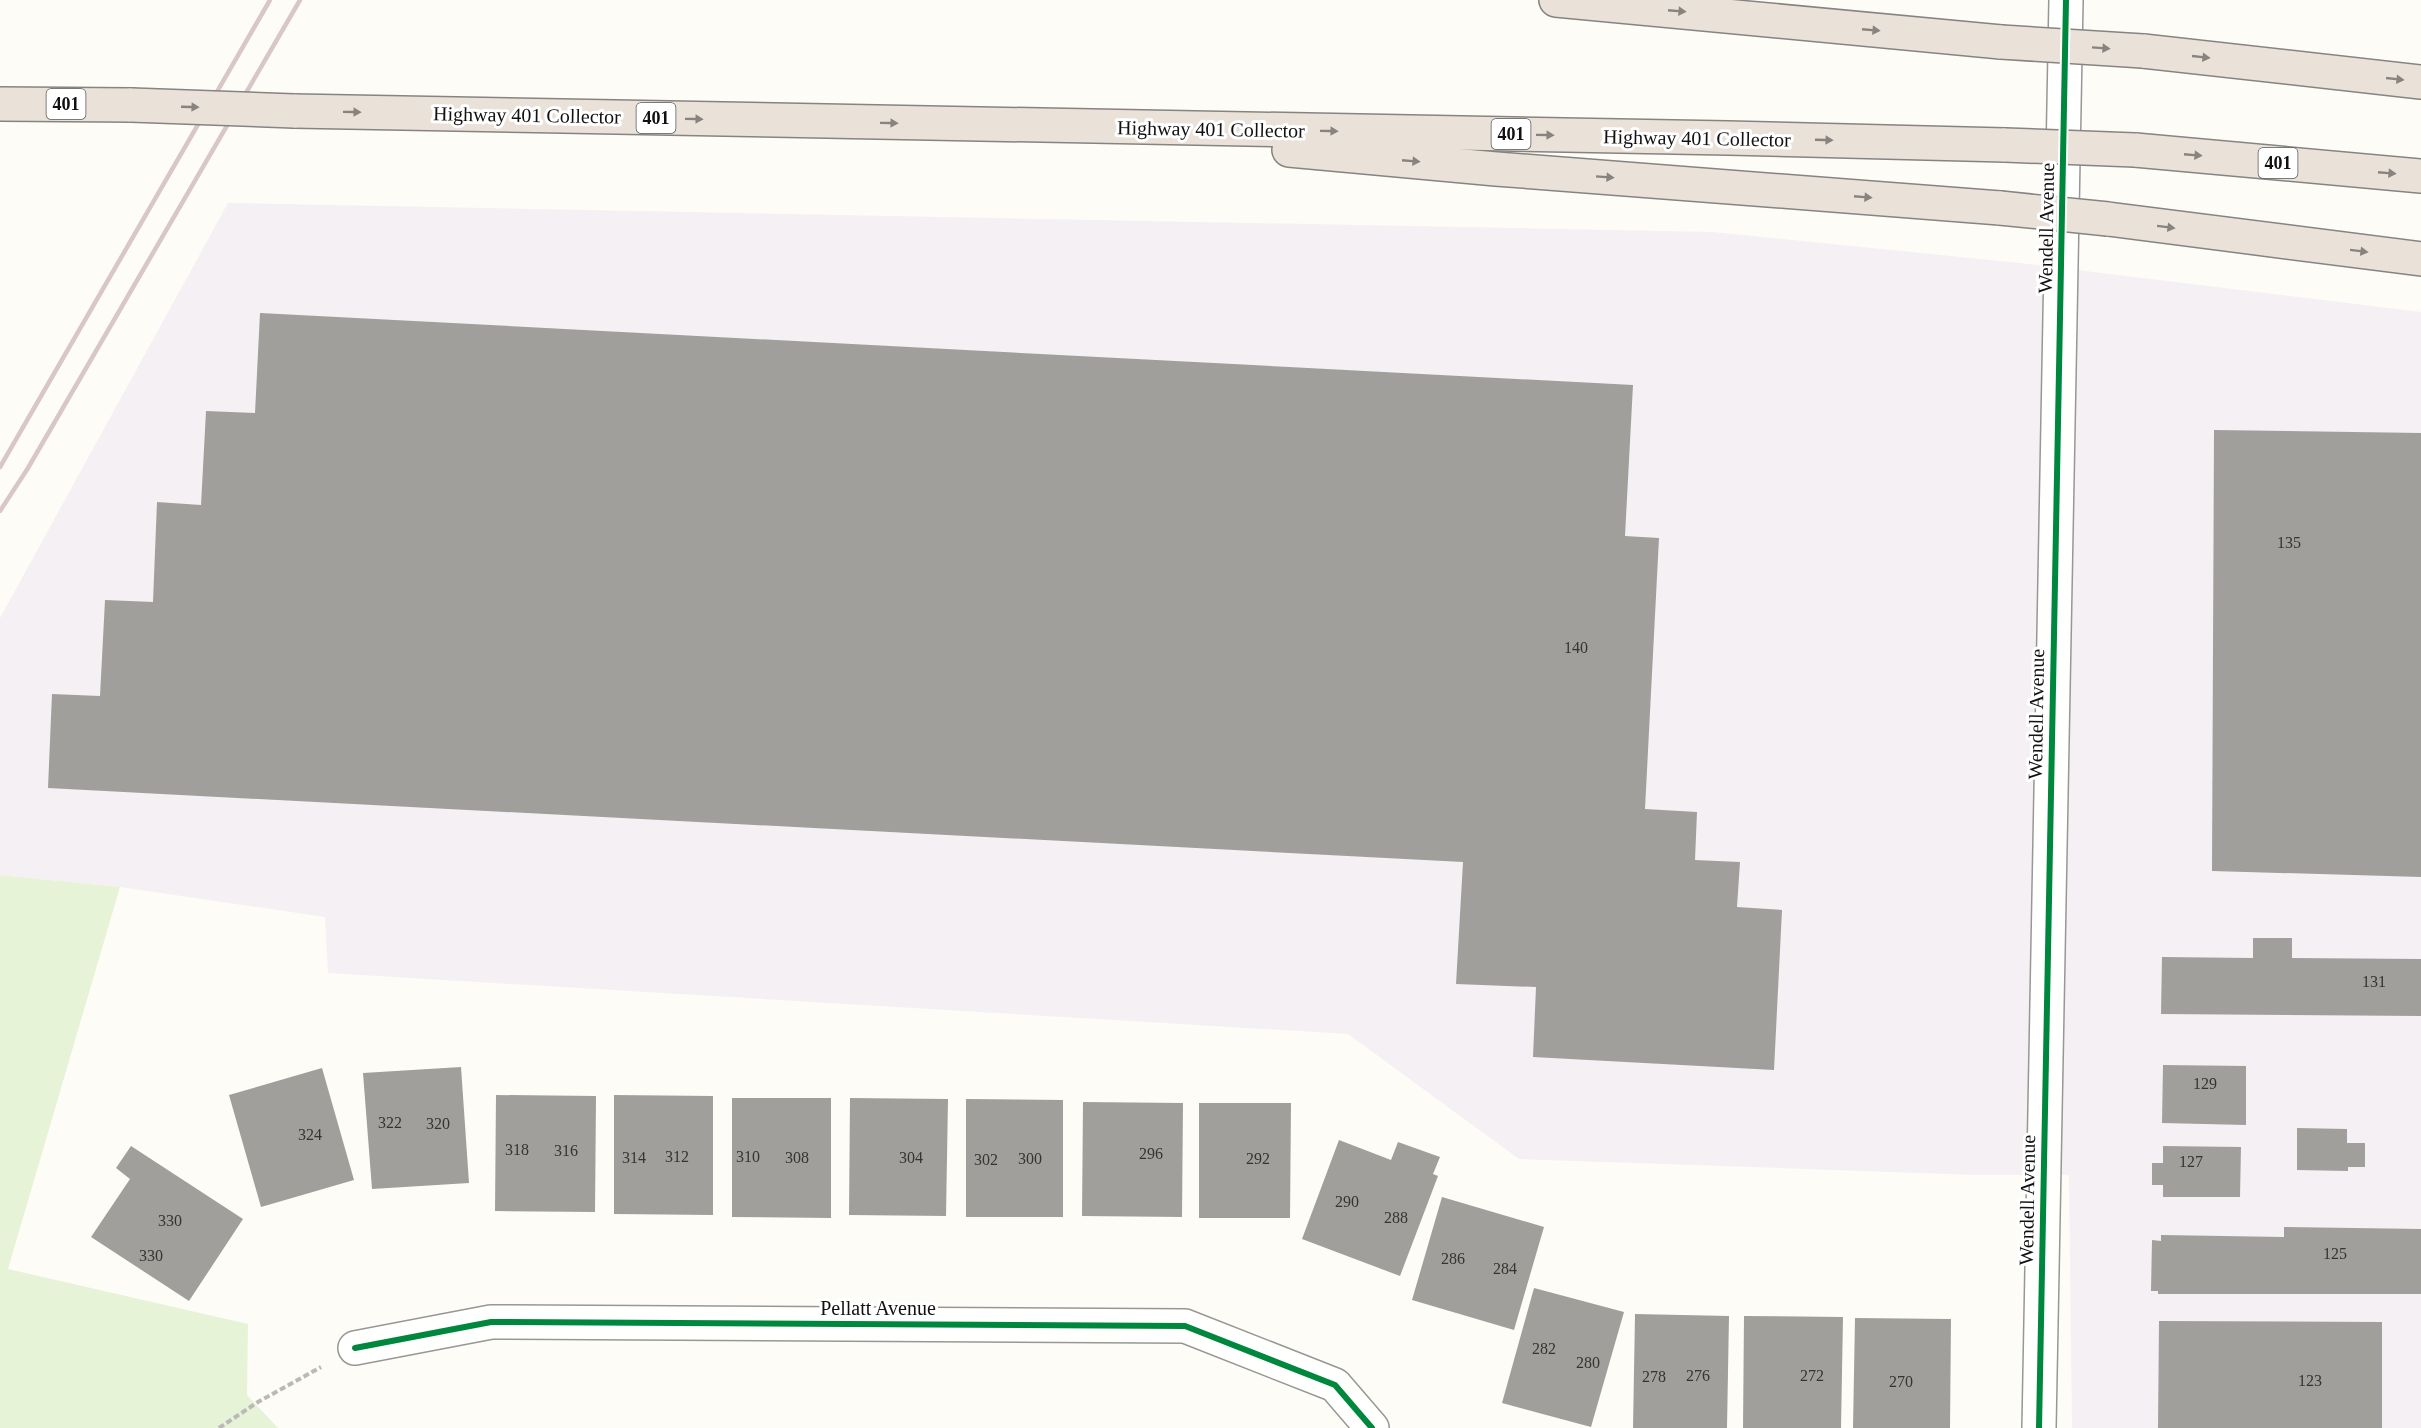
<svg xmlns="http://www.w3.org/2000/svg" width="2421" height="1428" font-family="Georgia,serif">
  <rect width="100%" height="100%" fill="#fdfcf7"/>
  <path fill="#f5f0f3" d="M 228,203 L 1713,232 L 2020,263 L 2421,312 L 2421,1428 L 2072,1428 L 2069,1175 L 1977,1175 L 1519,1159 L 1348,1034 L 328,973 L 325,917 L 120,887 L 0,875 L 0,618 Z"/>
  <path fill="#e7f3d7" d="M 0,875 L 120,887 L 8,1269 L 248,1324 L 247,1395 L 278,1428 L 0,1428 Z"/>
  <g fill="#a19f9c">
    <path d="M 260,313 L 1633,385 L 1625,536 L 1659,538 L 1645,809 L 1697,812 L 1695,860 L 1740,862 L 1737,907 L 1782,910 L 1774,1070 L 1533,1057 L 1536,987 L 1456,984 L 1463,862 L 48,788 L 52,694 L 100,696 L 105,600 L 153,602 L 157,502 L 201,505 L 206,411 L 255,413 Z"/>
    <path d="M 2214,430 L 2421,433 L 2421,877 L 2212,871 Z"/>
    <path d="M 2253,938 L 2292,938 L 2292,958 L 2421,959 L 2421,1016 L 2161,1014 L 2162,957 L 2253,958 Z"/>
    <path d="M 2163,1065 L 2246,1066 L 2246,1125 L 2162,1123 Z"/>
    <path d="M 461,1067 L 469,1183 L 372,1189 L 363,1073 Z"/>
    <path d="M 322,1068 L 354,1180 L 261,1207 L 229,1095 Z"/>
    <path d="M 496,1095 L 596,1096 L 595,1212 L 495,1211 Z"/>
    <path d="M 614,1095 L 713,1096 L 713,1215 L 614,1214 Z"/>
    <path d="M 732,1098 L 831,1098 L 831,1218 L 732,1217 Z"/>
    <path d="M 850,1098 L 948,1099 L 946,1216 L 849,1215 Z"/>
    <path d="M 966,1099 L 1063,1100 L 1063,1217 L 966,1217 Z"/>
    <path d="M 1083,1102 L 1183,1103 L 1182,1217 L 1082,1216 Z"/>
    <path d="M 1199,1103 L 1291,1103 L 1290,1218 L 1199,1218 Z"/>
    <path d="M 2297,1128 L 2347,1129 L 2347,1143 L 2365,1143 L 2365,1167 L 2348,1167 L 2348,1171 L 2297,1170 Z"/>
    <path d="M 1339,1140 L 1391,1160 L 1398,1142 L 1440,1157 L 1433,1174 L 1438,1176 L 1400,1276 L 1302,1239 Z"/>
    <path d="M 131,1146 L 243,1219 L 189,1301 L 91,1237 L 130,1179 L 116,1168 Z"/>
    <path d="M 2163,1146 L 2241,1147 L 2240,1197 L 2163,1197 L 2163,1185 L 2152,1185 L 2152,1163 L 2163,1163 Z"/>
    <path d="M 1442,1197 L 1544,1227 L 1514,1330 L 1412,1300 Z"/>
    <path d="M 2284,1227 L 2421,1229 L 2421,1294 L 2158,1294 L 2158,1291 L 2151,1291 L 2152,1240 L 2161,1241 L 2161,1235 L 2284,1237 Z"/>
    <path d="M 1534,1288 L 1624,1312 L 1591,1427 L 1502,1403 Z"/>
    <path d="M 1635,1314 L 1729,1316 L 1727,1428 L 1633,1428 Z"/>
    <path d="M 1744,1316 L 1843,1317 L 1841,1428 L 1743,1428 Z"/>
    <path d="M 1855,1318 L 1951,1319 L 1950,1428 L 1853,1428 Z"/>
    <path d="M 2159,1321 L 2382,1322 L 2382,1428 L 2158,1428 Z"/>
  </g>
  <g fill="none" stroke-linecap="round" stroke-linejoin="round">
    <g stroke="#979795" stroke-width="36">
      <g id="minor">
        <path d="M 355,1348 L 491,1322 L 1185,1326 L 1335,1385 L 1372,1428"/>
        <path d="M 2039,1428 L 2066,0"/>
      </g>
    </g>
    <g stroke="#858482" stroke-width="36">
      <g id="highway">
        <path d="M 1556,0 L 2001,42"/>
        <path d="M 2143,51 L 2421,82"/>
        <path d="M 0,104 L 131,105"/>
        <path d="M 294,111 L 1728,138 L 2005,145"/>
        <path d="M 1289,150 L 1496,169 L 2000,208"/>
        <path d="M 2135,150 L 2421,176"/>
        <path d="M 2108,219 L 2421,259"/>
      </g>
    </g>
    <path stroke="#b9b9b8" stroke-width="4" stroke-dasharray="6 3" stroke-linecap="butt" d="M 219,1428 L 258,1402 L 321,1367"/>
    <use href="#minor" stroke="#fffffe" stroke-width="33"/>
    <use href="#highway" stroke="#eae1d8" stroke-width="33"/>
    <g stroke="#d9c6c7" stroke-width="4.5">
      <path d="M 0,467 L 270,0"/>
      <path d="M 0,511 L 28,468 L 300,0"/>
    </g>
    <g stroke="#858482" stroke-width="36" stroke-linecap="butt">
      <g id="highway-bridge">
        <path d="M 2001,42 L 2143,51"/>
        <path d="M 131,105 L 294,111"/>
        <path d="M 2005,145 L 2135,150"/>
        <path d="M 2000,208 L 2108,219"/>
      </g>
    </g>
    <use href="#highway-bridge" stroke="#eae1d8" stroke-width="33"/>
    <g stroke="#fff" stroke-width="10">
      <g id="cycleway">
        <path d="M 355,1348 L 491,1322 L 1185,1326 L 1335,1385 L 1372,1428"/>
        <path d="M 2039,1428 L 2066,0"/>
      </g>
    </g>
    <use href="#cycleway" stroke="#00873e" stroke-width="6"/>
  </g>
  <defs><path id="oneway-solid" d="M-6-.8H1V-3.2L6.5 0L1 3.2V.8H-6Z" transform="scale(1.5)"/></defs>
  <g fill="#88837e">
    <use href="#oneway-solid" transform="translate(1677 11) rotate(5)"/>
    <use href="#oneway-solid" transform="translate(1871 30) rotate(5)"/>
    <use href="#oneway-solid" transform="translate(2101 48) rotate(4)"/>
    <use href="#oneway-solid" transform="translate(2201 57) rotate(6)"/>
    <use href="#oneway-solid" transform="translate(2395 79) rotate(6)"/>
    <use href="#oneway-solid" transform="translate(190 107) rotate(2)"/>
    <use href="#oneway-solid" transform="translate(352 112) rotate(1)"/>
    <use href="#oneway-solid" transform="translate(694 119) rotate(1)"/>
    <use href="#oneway-solid" transform="translate(889 123) rotate(1)"/>
    <use href="#oneway-solid" transform="translate(1329 131) rotate(1)"/>
    <use href="#oneway-solid" transform="translate(1545 135) rotate(1)"/>
    <use href="#oneway-solid" transform="translate(1824 140) rotate(2)"/>
    <use href="#oneway-solid" transform="translate(2193 155) rotate(5)"/>
    <use href="#oneway-solid" transform="translate(1411 161) rotate(5)"/>
    <use href="#oneway-solid" transform="translate(2387 173) rotate(5)"/>
    <use href="#oneway-solid" transform="translate(1605 177) rotate(4)"/>
    <use href="#oneway-solid" transform="translate(1863 197) rotate(5)"/>
    <use href="#oneway-solid" transform="translate(2166 227) rotate(7)"/>
    <use href="#oneway-solid" transform="translate(2359 251) rotate(7)"/>
  </g>
  <g text-anchor="middle" dominant-baseline="central" stroke-width="6" stroke-linejoin="round" paint-order="stroke">
    <g font-size="16" fill="#353434">
      <text x="2289" y="542">135</text>
      <text x="1576" y="647">140</text>
      <text x="2374" y="981">131</text>
      <text x="2205" y="1083">129</text>
      <text x="390" y="1122">322</text>
      <text x="438" y="1123">320</text>
      <text x="310" y="1134">324</text>
      <text x="517" y="1149">318</text>
      <text x="566" y="1150">316</text>
      <text x="1151" y="1153">296</text>
      <text x="677" y="1156">312</text>
      <text x="748" y="1156">310</text>
      <text x="634" y="1157">314</text>
      <text x="797" y="1157">308</text>
      <text x="911" y="1157">304</text>
      <text x="1030" y="1158">300</text>
      <text x="1258" y="1158">292</text>
      <text x="986" y="1159">302</text>
      <text x="2191" y="1161">127</text>
      <text x="1347" y="1201">290</text>
      <text x="1396" y="1217">288</text>
      <text x="170" y="1220">330</text>
      <text x="2335" y="1253">125</text>
      <text x="151" y="1255">330</text>
      <text x="1453" y="1258">286</text>
      <text x="1505" y="1268">284</text>
      <text x="1544" y="1348">282</text>
      <text x="1588" y="1362">280</text>
      <text x="1698" y="1375">276</text>
      <text x="1812" y="1375">272</text>
      <text x="1654" y="1376">278</text>
      <text x="2310" y="1380">123</text>
      <text x="1901" y="1381">270</text>
    </g>
    <g fill="#fff" stroke="#585858" stroke-width="1.5">
      <rect x="46.5" y="89" width="39" height="30" rx="4.5"/>
      <rect x="636.5" y="103" width="39" height="30" rx="4.5"/>
      <rect x="1491.5" y="119" width="39" height="30" rx="4.5"/>
      <rect x="2258.5" y="148" width="39" height="30" rx="4.5"/>
    </g>
    <g font-size="18" font-weight="bold" fill="#111">
      <text x="66" y="104">401</text>
      <text x="656" y="118">401</text>
      <text x="1511" y="134">401</text>
      <text x="2278" y="163">401</text>
    </g>
    <g font-size="20" fill="#111" stroke="#fff">
      <text transform="translate(527 115) rotate(1)">Highway 401 Collector</text>
      <text transform="translate(1211 129) rotate(1)">Highway 401 Collector</text>
      <text transform="translate(1697 138) rotate(1)">Highway 401 Collector</text>
      <text transform="translate(2046 228) rotate(-89)">Wendell Avenue</text>
      <text transform="translate(2036 714) rotate(-89)">Wendell Avenue</text>
      <text transform="translate(2027 1200) rotate(-89)">Wendell Avenue</text>
      <text x="878" y="1308">Pellatt Avenue</text>
    </g>
  </g>
</svg>
